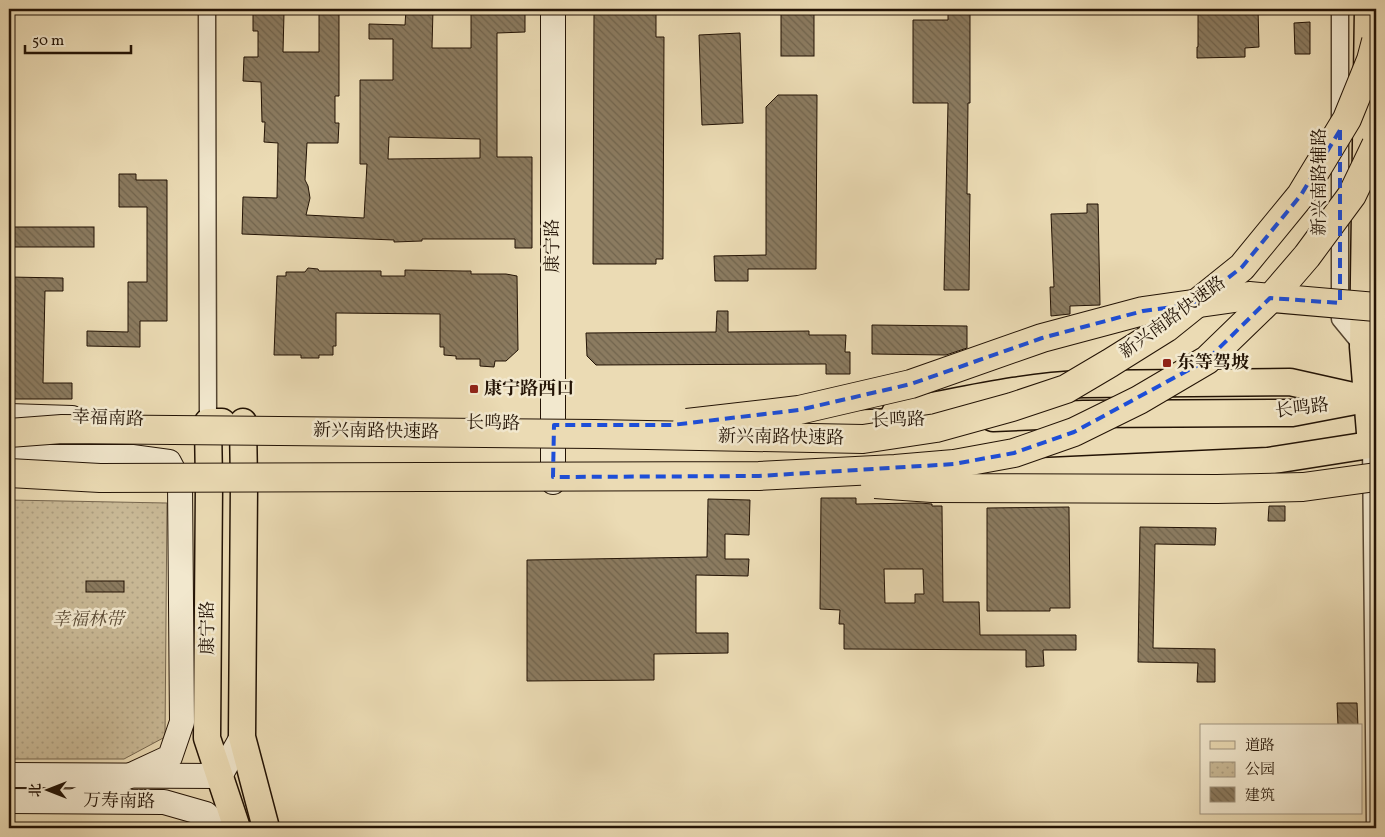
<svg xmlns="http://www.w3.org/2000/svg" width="1385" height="837" font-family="Vollkorn,'Noto Serif SC',serif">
  <defs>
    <pattern id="park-dots" width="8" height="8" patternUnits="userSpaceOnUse" patternTransform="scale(1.25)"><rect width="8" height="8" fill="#c9b996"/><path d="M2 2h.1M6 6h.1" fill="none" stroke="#ac9e80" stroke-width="1.8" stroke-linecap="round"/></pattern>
    <pattern id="building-back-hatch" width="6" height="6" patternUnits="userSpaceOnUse" patternTransform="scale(1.25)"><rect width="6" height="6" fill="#8b7b60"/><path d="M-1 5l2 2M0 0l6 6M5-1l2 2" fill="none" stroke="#71644d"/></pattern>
  </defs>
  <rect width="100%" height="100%" fill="#ebdbb4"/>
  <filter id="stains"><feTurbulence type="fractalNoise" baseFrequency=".004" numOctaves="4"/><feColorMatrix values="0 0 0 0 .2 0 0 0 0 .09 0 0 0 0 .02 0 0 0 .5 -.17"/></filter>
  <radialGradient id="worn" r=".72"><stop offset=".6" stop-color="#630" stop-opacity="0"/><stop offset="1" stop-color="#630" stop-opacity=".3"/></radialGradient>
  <path fill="url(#park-dots)" stroke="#76664e" d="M 9,500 L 167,503 L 165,737 L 124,759 L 9,759 Z"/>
  <g fill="url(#building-back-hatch)" stroke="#231305" fill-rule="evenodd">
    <path d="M 256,9 L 281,9 L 281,13 L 284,13 L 283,52 L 319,52 L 319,9 L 339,9 L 339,96 L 335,96 L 335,123 L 339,123 L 338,143 L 307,143 L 305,180 L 308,186 L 310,198 L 306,215 L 364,218 L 367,164 L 360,164 L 360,80 L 393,80 L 393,39 L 369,39 L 369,24 L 405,25 L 406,9 L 433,9 L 432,48 L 471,48 L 471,9 L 525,9 L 525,32 L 497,33 L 497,157 L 532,157 L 532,248 L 515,248 L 515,239 L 422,239 L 422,241 L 394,242 L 394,240 L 242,234 L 243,197 L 277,198 L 278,143 L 264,142 L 265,122 L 262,122 L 261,82 L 243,81 L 244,57 L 258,57 L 258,31 L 253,31 L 253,13 L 256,13 ZM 389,137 L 480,139 L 480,158 L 388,159 Z"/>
    <path d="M 594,9 L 656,9 L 656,37 L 664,37 L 663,259 L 656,259 L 656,264 L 593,264 Z"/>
    <rect x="781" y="9" width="33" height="47"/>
    <path d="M 948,9 L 970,9 L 970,103 L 968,103 L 967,194 L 970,194 L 969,290 L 944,290 L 948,103 L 913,103 L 913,20 L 948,20 Z"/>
    <path d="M 1198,9 L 1258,9 L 1259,47 L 1245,48 L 1245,57 L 1197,58 L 1197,47 L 1198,47 Z"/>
    <path d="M 1310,22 L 1310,54 L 1295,54 L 1294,23 Z"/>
    <path d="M 740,33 L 743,123 L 702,125 L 699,35 Z"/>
    <path d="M 778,95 L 817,95 L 816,269 L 748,269 L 748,281 L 715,281 L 714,256 L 766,255 L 766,107 Z"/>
    <path d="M 119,174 L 136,174 L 136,180 L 167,180 L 167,321 L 140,321 L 140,347 L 87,346 L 87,331 L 128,332 L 128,282 L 147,282 L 147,207 L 119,207 Z"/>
    <path d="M 1087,204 L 1098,204 L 1100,305 L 1070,306 L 1070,314 L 1051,316 L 1050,287 L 1054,287 L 1051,214 L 1087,213 Z"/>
    <rect x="9" y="227" width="85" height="20"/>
    <path d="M 308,268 L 318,269 L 319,271 L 381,271 L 381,276 L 405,276 L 405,270 L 463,271 L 471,271 L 471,274 L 506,274 L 517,276 L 518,350 L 506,361 L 495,361 L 494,367 L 480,366 L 480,359 L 456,359 L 456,356 L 444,355 L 444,347 L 440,347 L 440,314 L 336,313 L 336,346 L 333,346 L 333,355 L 319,355 L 319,358 L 301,358 L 301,355 L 274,355 L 277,276 L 286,276 L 286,272 L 305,272 Z"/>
    <path d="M 9,277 L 63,278 L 63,291 L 45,291 L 43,383 L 72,383 L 72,399 L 9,399 Z"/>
    <path d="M 717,311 L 728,311 L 728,332 L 809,331 L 809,335 L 846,335 L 845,352 L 850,352 L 850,374 L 826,374 L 826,364 L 596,365 L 587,356 L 586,333 L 716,332 Z"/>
    <path d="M 872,325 L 967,326 L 967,348 L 946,355 L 872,354 Z"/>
    <path d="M 821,498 L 856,498 L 856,504 L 920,503 L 932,504 L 932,506 L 942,506 L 943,602 L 979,602 L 980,635 L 1076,635 L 1076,650 L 1043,650 L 1044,666 L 1026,667 L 1026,650 L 844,649 L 844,624 L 839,624 L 840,610 L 820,609 ZM 884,569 L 923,569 L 924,594 L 915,594 L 915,603 L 885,603 Z"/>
    <path d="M 708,499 L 750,500 L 749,535 L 725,534 L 725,559 L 749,559 L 748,576 L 696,575 L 696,633 L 728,633 L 728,653 L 654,654 L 654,680 L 527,681 L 527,560 L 707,557 Z"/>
    <path d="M 1269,506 L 1285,506 L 1285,521 L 1268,521 Z"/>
    <path d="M 1069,507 L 1070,608 L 1050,608 L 1050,611 L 987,611 L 987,508 Z"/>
    <path d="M 1140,527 L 1216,528 L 1215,545 L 1155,544 L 1153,648 L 1215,649 L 1215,682 L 1197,682 L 1198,663 L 1138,662 Z"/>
    <rect x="86" y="581" width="38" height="11"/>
    <path d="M 1337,703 L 1357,703 L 1358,726 L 1338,726 Z"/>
  </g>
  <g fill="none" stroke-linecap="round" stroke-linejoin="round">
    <g stroke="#554531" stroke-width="19">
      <g id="street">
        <path d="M 207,9 L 208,422"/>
        <path d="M 1340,9 L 1340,319 L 1363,347"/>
        <path d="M 1371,445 L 1375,828"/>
      </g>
    </g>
    <g stroke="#231305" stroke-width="26">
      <g id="secondary">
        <path d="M 9,416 L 72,418"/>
        <path d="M 9,457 L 132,457 L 169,462 L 180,483 L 182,722 L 170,757 L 75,801"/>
        <path d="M 553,482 L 553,9"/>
        <path d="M 9,775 L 220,776 L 242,737"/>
        <path d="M 9,801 L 164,802 L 206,814 L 221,828"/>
      </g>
    </g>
    <g stroke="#231305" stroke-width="29">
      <g id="primary">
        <path d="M 1368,9 L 1363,347 L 1371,445"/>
        <path d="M 895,413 C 958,402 1020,386 1083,384 L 1290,382 L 1357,397"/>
        <path d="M 993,418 L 1083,414 L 1292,413 L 1376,397"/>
        <path d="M 222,422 L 208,422 L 209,485 L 207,738 L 237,828"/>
        <path d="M 243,422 L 244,485 L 242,737 L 266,828"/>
        <path d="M 786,425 L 822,425 L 919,421"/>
        <path d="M 939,476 L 1268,461 L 1376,444"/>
      </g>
    </g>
    <use href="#street" stroke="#f2e8ce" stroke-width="16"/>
    <use href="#secondary" stroke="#f2e8ce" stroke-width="24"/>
    <use href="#primary" stroke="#ebdbb4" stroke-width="26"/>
    <g stroke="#231305" stroke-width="30" stroke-linecap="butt">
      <g id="highway-bridge">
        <path d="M 687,423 L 799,410 L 911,384 L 1042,338 L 1143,311 L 1249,296 L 1376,307"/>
        <path d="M 9,433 L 62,429 L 595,434 L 863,439 L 936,428 L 1012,407 L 1066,389 L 1110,363 L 1166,328 L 1242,267 L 1301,195 L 1347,119 L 1371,60 L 1376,41"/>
        <path d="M 9,473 L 100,478 L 759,476 L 895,469 L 954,464 L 1014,453 L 1074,432 L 1139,400 L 1207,360 L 1270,299 L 1307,256 L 1352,195 L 1376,145"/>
        <path d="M 875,484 L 932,488 L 1217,489 L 1303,487 L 1376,477"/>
      </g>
    </g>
    <use href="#highway-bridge" stroke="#ebdbb4" stroke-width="28"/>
  </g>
  <path fill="none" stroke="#1d4ed8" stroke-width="4" stroke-dasharray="10 6" stroke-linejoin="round" d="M 1340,130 L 1340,303 L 1270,298 L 1207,360 L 1074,432 L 1014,453 L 954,464 L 759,476 L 553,477 L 554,425 L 672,425 L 799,410 L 911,384 L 1042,338 L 1143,311 L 1195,304 L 1242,267 L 1301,195 Z"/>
  <g fill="#8f2418" stroke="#f2e8ce" stroke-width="2">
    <rect x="1162" y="358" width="10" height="10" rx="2.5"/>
    <rect x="469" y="384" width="10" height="10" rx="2.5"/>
  </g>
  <g text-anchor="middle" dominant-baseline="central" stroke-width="5" stroke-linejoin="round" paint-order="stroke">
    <g font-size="18" fill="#231305" stroke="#f2e8ce">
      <text transform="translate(1320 182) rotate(-90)">新兴南路辅路</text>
      <text transform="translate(553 246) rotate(-90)">康宁路</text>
      <text transform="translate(1173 318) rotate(-36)">新兴南路快速路</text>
      <text transform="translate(1302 409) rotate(-7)">长鸣路</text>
      <text transform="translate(108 419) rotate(2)">幸福南路</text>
      <text transform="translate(898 421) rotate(-2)">长鸣路</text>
      <text transform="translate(493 424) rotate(1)">长鸣路</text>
      <text transform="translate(376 432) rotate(1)">新兴南路快速路</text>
      <text transform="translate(781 438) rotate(1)">新兴南路快速路</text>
      <text transform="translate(208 628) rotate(-90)">康宁路</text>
      <text transform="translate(119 802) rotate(1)">万寿南路</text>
    </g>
    <g font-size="18" font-weight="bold" fill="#231305" stroke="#f2e8ce" text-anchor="start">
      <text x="1177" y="363">东等驾坡</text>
      <text x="484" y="389">康宁路西口</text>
    </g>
    <g font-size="18" font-style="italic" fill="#5d4d38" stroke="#f2e8ce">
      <text x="88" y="620">幸福林带</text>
    </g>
  </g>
  <rect width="1385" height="837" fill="none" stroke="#ebdbb4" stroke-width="30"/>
  <rect x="10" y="10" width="1365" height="817" fill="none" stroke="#231305" stroke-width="2.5"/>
  <rect x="15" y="15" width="1355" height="807" fill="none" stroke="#231305"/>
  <rect x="1200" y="724" width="162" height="90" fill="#f2e8ce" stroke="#9f937e"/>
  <rect x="1210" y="741" width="25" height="8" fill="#ebdbb4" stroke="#9f937e"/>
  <text x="1245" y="750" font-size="15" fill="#231305">道路</text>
  <rect x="1210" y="762" width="25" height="15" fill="url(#park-dots)" stroke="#9f937e"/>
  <text x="1245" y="774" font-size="15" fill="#231305">公园</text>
  <rect x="1210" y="787" width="25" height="15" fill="url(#building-back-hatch)" stroke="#9f937e"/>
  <text x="1245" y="800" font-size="15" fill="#231305">建筑</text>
  <g transform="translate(48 790) rotate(270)" stroke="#f2e8ce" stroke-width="4" paint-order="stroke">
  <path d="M0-4L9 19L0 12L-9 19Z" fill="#231305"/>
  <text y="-8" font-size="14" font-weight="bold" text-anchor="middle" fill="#231305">北</text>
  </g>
  <path d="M25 45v8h106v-8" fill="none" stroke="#231305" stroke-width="2.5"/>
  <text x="32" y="45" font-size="15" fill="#231305" stroke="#f2e8ce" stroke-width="4" paint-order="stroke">50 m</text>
  <rect width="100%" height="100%" filter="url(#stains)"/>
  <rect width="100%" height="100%" fill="url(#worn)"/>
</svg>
